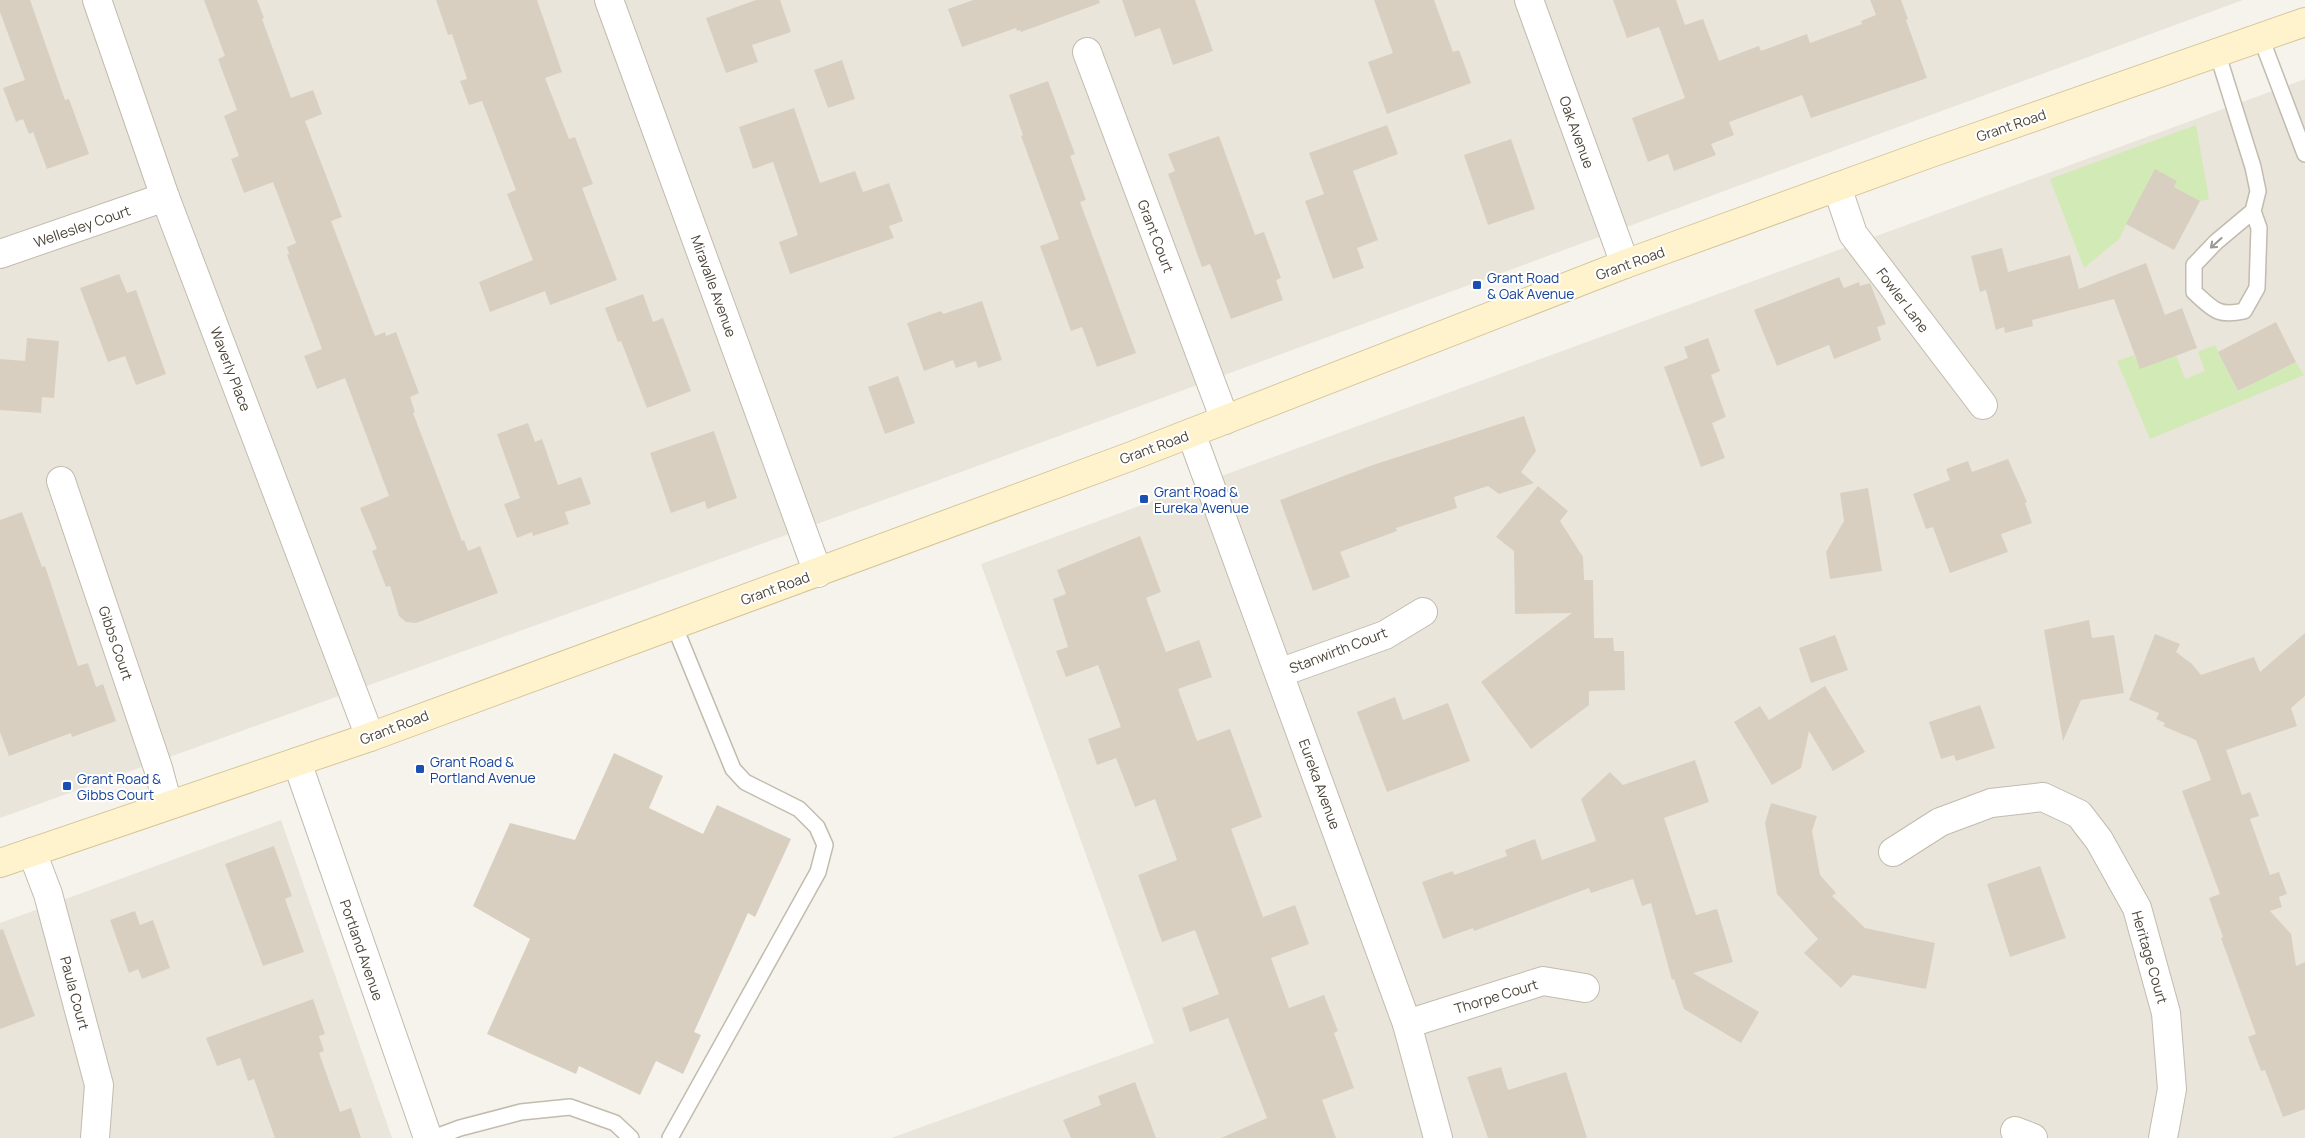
<svg xmlns="http://www.w3.org/2000/svg" width="2305" height="1138" font-family="Manrope,sans-serif">
  <rect width="100%" height="100%" fill="#f6f3ec"/>
  <g fill="#eae5da">
    <path d="M 0,0 L 2243,0 L 939,480 L 0,818 Z"/>
    <path d="M 2305,79 L 2305,1138 L 891,1138 L 1154,1043 L 981,564 Z"/>
    <path d="M 281,820 L 392,1138 L 0,1138 L 0,923 Z"/>
  </g>
  <g fill="#d2eab5">
    <path d="M 2196,125 L 2209,199 L 2200,201 L 2174,187 L 2177,181 L 2155,170 L 2119,239 L 2084,268 L 2050,179 Z"/>
    <path d="M 2215,345 L 2238,392 L 2252,384 L 2249,378 L 2270,375 L 2296,362 L 2304,375 L 2150,439 L 2117,361 L 2134,355 L 2140,368 L 2176,355 L 2185,379 L 2205,371 L 2198,352 Z"/>
  </g>
  <g fill="#d8cfc1">
    <path d="M 0,0 L 30,0 L 65,100 L 69,99 L 89,154 L 47,169 L 33,132 L 29,134 L 23,119 L 16,122 L 3,88 L 25,80 L 0,12 Z"/>
    <path d="M 204,0 L 257,0 L 264,18 L 262,19 L 291,98 L 313,90 L 322,114 L 305,121 L 342,217 L 331,221 L 375,336 L 385,332 L 386,336 L 396,332 L 419,393 L 410,397 L 415,412 L 413,413 L 462,541 L 464,540 L 468,551 L 480,546 L 498,593 L 416,623 L 406,622 L 399,616 L 390,586 L 386,587 L 372,551 L 377,549 L 360,508 L 389,496 L 345,378 L 317,389 L 304,356 L 322,349 L 287,255 L 289,254 L 287,247 L 296,243 L 273,182 L 244,193 L 231,159 L 239,156 L 224,116 L 237,110 L 218,59 L 225,56 Z"/>
    <path d="M 436,0 L 537,0 L 562,72 L 545,78 L 569,139 L 575,137 L 593,184 L 582,188 L 617,280 L 550,305 L 545,291 L 490,312 L 479,282 L 533,260 L 507,194 L 516,190 L 482,101 L 469,105 L 460,81 L 467,79 L 452,34 L 448,35 Z"/>
    <path d="M 756,0 L 780,0 L 791,32 L 752,45 L 758,62 L 726,73 L 706,18 Z"/>
    <path d="M 973,0 L 1099,0 L 1100,3 L 1021,32 L 1020,30 L 1017,31 L 1016,28 L 962,47 L 948,9 Z"/>
    <path d="M 1122,0 L 1195,0 L 1213,51 L 1173,65 L 1160,28 L 1135,37 Z"/>
    <path d="M 1374,0 L 1434,0 L 1453,52 L 1459,50 L 1471,83 L 1387,114 L 1368,62 L 1393,53 Z"/>
    <path d="M 1613,0 L 1676,0 L 1685,25 L 1703,19 L 1719,61 L 1759,46 L 1761,51 L 1807,34 L 1810,43 L 1862,24 L 1861,21 L 1876,15 L 1870,0 L 1901,0 L 1908,19 L 1906,20 L 1927,78 L 1811,118 L 1802,95 L 1729,122 L 1734,135 L 1711,144 L 1716,155 L 1674,171 L 1668,154 L 1648,162 L 1632,118 L 1685,98 L 1659,27 L 1627,38 Z"/>
    <path d="M 842,60 L 855,99 L 828,108 L 814,70 Z"/>
    <path d="M 1048,81 L 1075,154 L 1070,156 L 1086,200 L 1080,202 L 1136,353 L 1097,367 L 1082,327 L 1071,331 L 1040,246 L 1059,239 L 1021,136 L 1023,135 L 1009,95 Z"/>
    <path d="M 794,108 L 820,183 L 855,171 L 863,192 L 889,183 L 903,221 L 889,226 L 894,238 L 790,274 L 779,242 L 798,235 L 773,162 L 753,169 L 739,127 Z"/>
    <path d="M 1387,125 L 1398,154 L 1353,171 L 1378,240 L 1357,248 L 1364,268 L 1333,279 L 1305,201 L 1324,194 L 1309,153 Z"/>
    <path d="M 1219,136 L 1255,235 L 1264,232 L 1281,278 L 1276,280 L 1283,300 L 1231,319 L 1210,264 L 1202,267 L 1168,174 L 1175,171 L 1168,154 Z"/>
    <path d="M 1511,139 L 1535,209 L 1488,225 L 1464,155 Z"/>
    <path d="M 2155,169 L 2177,181 L 2174,187 L 2200,201 L 2174,250 L 2126,224 Z"/>
    <path d="M 2002,248 L 2008,272 L 2070,255 L 2079,289 L 2146,263 L 2165,315 L 2182,308 L 2197,348 L 2140,369 L 2114,299 L 2032,320 L 2033,326 L 2005,333 L 2004,327 L 1996,330 L 1986,290 L 1980,292 L 1971,256 Z"/>
    <path d="M 119,274 L 127,293 L 136,290 L 166,374 L 136,385 L 125,356 L 108,362 L 80,288 Z"/>
    <path d="M 1839,277 L 1844,288 L 1859,282 L 1860,286 L 1870,283 L 1886,324 L 1877,327 L 1881,340 L 1834,359 L 1829,345 L 1777,366 L 1754,310 Z"/>
    <path d="M 643,294 L 653,322 L 663,318 L 691,391 L 647,408 L 621,341 L 618,342 L 605,308 Z"/>
    <path d="M 982,301 L 1002,360 L 978,368 L 976,361 L 956,368 L 953,360 L 924,371 L 907,323 L 941,311 L 943,314 Z"/>
    <path d="M 2276,322 L 2296,362 L 2238,391 L 2218,352 Z"/>
    <path d="M 27,338 L 59,341 L 54,398 L 42,397 L 41,413 L 0,410 L 0,359 L 25,361 Z"/>
    <path d="M 1708,338 L 1720,371 L 1711,375 L 1726,417 L 1712,423 L 1725,458 L 1701,467 L 1664,367 L 1688,358 L 1684,347 Z"/>
    <path d="M 898,376 L 915,423 L 885,434 L 868,387 Z"/>
    <path d="M 1524,416 L 1536,451 L 1521,472 L 1534,483 L 1499,494 L 1488,486 L 1454,497 L 1457,508 L 1396,528 L 1397,531 L 1340,552 L 1350,577 L 1313,591 L 1280,500 L 1373,465 Z"/>
    <path d="M 528,423 L 535,442 L 542,439 L 558,485 L 581,477 L 591,504 L 565,512 L 569,524 L 533,536 L 532,532 L 517,538 L 504,504 L 520,498 L 497,434 Z"/>
    <path d="M 714,431 L 737,498 L 707,509 L 705,501 L 671,513 L 650,453 Z"/>
    <path d="M 2008,459 L 2027,502 L 2025,503 L 2032,523 L 2001,534 L 2008,552 L 1950,573 L 1933,527 L 1926,529 L 1913,494 L 1950,480 L 1946,469 L 1968,461 L 1972,472 Z"/>
    <path d="M 1538,486 L 1568,511 L 1560,521 L 1583,557 L 1584,580 L 1593,580 L 1594,638 L 1613,638 L 1614,651 L 1624,651 L 1625,690 L 1589,691 L 1589,705 L 1531,749 L 1481,682 L 1572,613 L 1515,614 L 1514,551 L 1496,537 Z"/>
    <path d="M 1868,488 L 1882,571 L 1830,579 L 1826,552 L 1844,521 L 1840,493 Z"/>
    <path d="M 22,512 L 42,567 L 45,566 L 78,666 L 88,663 L 96,687 L 103,684 L 116,721 L 72,737 L 71,733 L 9,756 L 0,732 L 0,520 Z"/>
    <path d="M 1140,536 L 1161,592 L 1146,598 L 1166,652 L 1199,640 L 1212,677 L 1178,689 L 1197,741 L 1230,729 L 1262,817 L 1231,829 L 1263,917 L 1295,905 L 1309,944 L 1271,958 L 1289,1008 L 1324,995 L 1338,1031 L 1334,1033 L 1354,1088 L 1322,1100 L 1336,1138 L 1221,1138 L 1267,1118 L 1228,1018 L 1190,1032 L 1182,1008 L 1219,994 L 1195,930 L 1162,942 L 1138,875 L 1177,860 L 1155,799 L 1135,807 L 1116,758 L 1097,765 L 1088,739 L 1121,727 L 1098,665 L 1066,677 L 1056,651 L 1068,647 L 1053,599 L 1066,594 L 1057,570 Z"/>
    <path d="M 2089,620 L 2092,638 L 2114,635 L 2124,693 L 2081,700 L 2063,741 L 2044,630 Z"/>
    <path d="M 2305,633 L 2305,696 L 2291,708 L 2297,726 L 2226,750 L 2242,795 L 2250,792 L 2259,816 L 2250,819 L 2270,875 L 2279,872 L 2287,894 L 2279,897 L 2282,907 L 2270,911 L 2291,934 L 2296,966 L 2305,962 L 2305,1109 L 2283,1117 L 2265,1070 L 2261,1071 L 2248,1037 L 2256,1034 L 2221,938 L 2223,937 L 2209,898 L 2220,894 L 2182,791 L 2211,780 L 2196,740 L 2163,726 L 2165,723 L 2156,719 L 2159,713 L 2129,700 L 2155,634 L 2180,644 L 2176,652 L 2192,664 L 2201,675 L 2254,657 L 2260,672 Z"/>
    <path d="M 1835,635 L 1848,670 L 1811,683 L 1799,648 Z"/>
    <path d="M 1825,686 L 1865,752 L 1833,771 L 1809,731 L 1801,768 L 1772,785 L 1734,722 L 1760,706 L 1769,720 Z"/>
    <path d="M 1395,697 L 1403,720 L 1448,703 L 1470,761 L 1387,792 L 1357,712 Z"/>
    <path d="M 1980,705 L 1995,748 L 1956,761 L 1954,755 L 1941,759 L 1929,722 Z"/>
    <path d="M 614,753 L 663,776 L 649,808 L 703,834 L 717,805 L 791,839 L 755,917 L 748,913 L 694,1032 L 701,1035 L 683,1074 L 656,1061 L 640,1095 L 579,1066 L 576,1074 L 487,1034 L 530,939 L 473,906 L 510,823 L 575,840 Z"/>
    <path d="M 1695,760 L 1709,802 L 1664,818 L 1696,915 L 1717,909 L 1733,962 L 1693,973 L 1759,1012 L 1741,1043 L 1684,1009 L 1674,979 L 1672,980 L 1651,903 L 1642,906 L 1633,879 L 1591,893 L 1589,888 L 1474,931 L 1473,928 L 1443,939 L 1422,882 L 1453,871 L 1454,875 L 1507,856 L 1505,850 L 1535,839 L 1542,860 L 1596,841 L 1581,799 L 1610,772 L 1623,785 Z"/>
    <path d="M 1771,803 L 1817,816 L 1812,831 L 1820,875 L 1836,893 L 1832,896 L 1865,928 L 1935,943 L 1926,989 L 1853,975 L 1841,988 L 1804,953 L 1818,939 L 1777,894 L 1765,823 Z"/>
    <path d="M 274,846 L 292,896 L 285,899 L 304,952 L 263,966 L 225,864 Z"/>
    <path d="M 2040,866 L 2066,938 L 2010,957 L 1987,884 Z"/>
    <path d="M 135,911 L 140,925 L 153,920 L 170,968 L 142,979 L 138,969 L 129,973 L 110,920 Z"/>
    <path d="M 3,929 L 35,1016 L 0,1029 L 0,930 Z"/>
    <path d="M 313,999 L 325,1034 L 319,1036 L 324,1051 L 319,1053 L 340,1112 L 351,1108 L 361,1138 L 275,1138 L 254,1079 L 248,1081 L 240,1058 L 217,1066 L 206,1038 Z"/>
    <path d="M 1501,1067 L 1508,1090 L 1566,1072 L 1587,1138 L 1488,1138 L 1467,1077 Z"/>
    <path d="M 1135,1082 L 1156,1138 L 1071,1138 L 1063,1120 L 1101,1105 L 1098,1096 Z"/>
  </g>
  <g fill="none" stroke-linecap="round" stroke-linejoin="round">
    <g stroke="#c2bbae" stroke-width="18">
      <g id="service">
        <path d="M 2261,38 L 2305,154"/>
        <path d="M 2217,52 L 2253,167 L 2258,191 L 2253,211 L 2259,228 L 2257,288 L 2244,311 C 2217,317 2213,309 2194,292 L 2194,265 L 2216,242 L 2253,211"/>
        <path d="M 433,1138 L 460,1128 L 521,1112 L 570,1107 L 615,1123 L 631,1138"/>
        <path d="M 670,1138 L 818,872 L 825,845 L 817,827 L 799,809 L 745,782 L 733,769 L 674,625"/>
      </g>
    </g>
    <g stroke="#c2bbae" stroke-width="30">
      <g id="minor">
        <path d="M 97,0 L 165,197 L 370,737"/>
        <path d="M 609,0 L 818,573"/>
        <path d="M 1087,52 L 1225,420"/>
        <path d="M 1837,187 L 1853,234 L 1983,405"/>
        <path d="M 0,254 L 165,197"/>
        <path d="M 1191,433 L 1407,1024 L 1438,1138"/>
        <path d="M 61,481 L 158,768 L 168,805"/>
        <path d="M 1279,673 L 1385,635 L 1423,612"/>
        <path d="M 297,762 L 428,1138"/>
        <path d="M 32,852 L 48,894 L 99,1085 L 95,1138"/>
        <path d="M 1893,852 L 1940,822 L 1991,803 L 2043,797 L 2079,814 L 2099,840 L 2137,908 L 2166,1013 L 2172,1089 L 2163,1138"/>
        <path d="M 1407,1024 L 1543,981 L 1585,988"/>
        <path d="M 2015,1131 L 2033,1138"/>
      </g>
    </g>
    <g stroke="#c2bbae" stroke-width="30">
      <path id="tertiary" d="M 1529,0 L 1625,264"/>
    </g>
    <g stroke="#d6c79b" stroke-width="30">
      <path id="secondary" d="M 0,863 L 370,737 L 1129,457 L 1625,264 L 1928,154 L 2305,22"/>
    </g>
    <use href="#service" stroke="#fff" stroke-width="15"/>
    <use href="#minor" stroke="#fff" stroke-width="28"/>
    <use href="#tertiary" stroke="#fff" stroke-width="28"/>
    <use href="#secondary" stroke="#fff3cd" stroke-width="28"/>
  </g>
  <defs><path id="oneway-shaft" d="M-6 0H5M1.5-3L5.5 0L1.5 3" fill="none" stroke-width="1.6" stroke-linecap="round" stroke-linejoin="round" transform="scale(1.25)"/></defs>
  <use stroke="#9c9892" href="#oneway-shaft" transform="translate(2216 243) rotate(138)"/>
  <g fill="#1a4fb4" stroke="#fff" stroke-width="2">
    <rect x="1472" y="280" width="10" height="10" rx="2.5"/>
    <rect x="1139" y="494" width="10" height="10" rx="2.5"/>
    <rect x="415" y="764" width="10" height="10" rx="2.5"/>
    <rect x="62" y="781" width="10" height="10" rx="2.5"/>
  </g>
  <g text-anchor="middle" dominant-baseline="central" stroke-width="4" stroke-linejoin="round" paint-order="stroke">
    <g font-size="14" fill="#4b4439" stroke="#fff">
      <text transform="translate(2011 125) rotate(-19)">Grant Road</text>
      <text transform="translate(1577 132) rotate(70)">Oak Avenue</text>
      <text transform="translate(82 226) rotate(-19)">Wellesley Court</text>
      <text transform="translate(1156 236) rotate(69)">Grant Court</text>
      <text transform="translate(1630 263) rotate(-20)">Grant Road</text>
      <text transform="translate(714 286) rotate(70)">Miravalle Avenue</text>
      <text transform="translate(1903 300) rotate(53)">Fowler Lane</text>
      <text transform="translate(231 369) rotate(69)">Waverly Place</text>
      <text transform="translate(1154 447) rotate(-20)">Grant Road</text>
      <text transform="translate(775 588) rotate(-20)">Grant Road</text>
      <text transform="translate(116 643) rotate(71)">Gibbs Court</text>
      <text transform="translate(1338 650) rotate(-21)">Stanwirth Court</text>
      <text transform="translate(394 727) rotate(-21)">Grant Road</text>
      <text transform="translate(1320 784) rotate(70)">Eureka Avenue</text>
      <text transform="translate(362 950) rotate(71)">Portland Avenue</text>
      <text transform="translate(2150 957) rotate(74)">Heritage Court</text>
      <text transform="translate(75 993) rotate(75)">Paula Court</text>
      <text transform="translate(1496 996) rotate(-17)">Thorpe Court</text>
    </g>
    <g font-size="14" fill="#164399" stroke="#fff" text-anchor="start">
      <text x="1487" y="277">Grant Road<tspan x="1487" dy="16">&amp; Oak Avenue</tspan></text>
      <text x="1154" y="491">Grant Road &amp;<tspan x="1154" dy="16">Eureka Avenue</tspan></text>
      <text x="430" y="761">Grant Road &amp;<tspan x="430" dy="16">Portland Avenue</tspan></text>
      <text x="77" y="778">Grant Road &amp;<tspan x="77" dy="16">Gibbs Court</tspan></text>
    </g>
  </g>
</svg>
